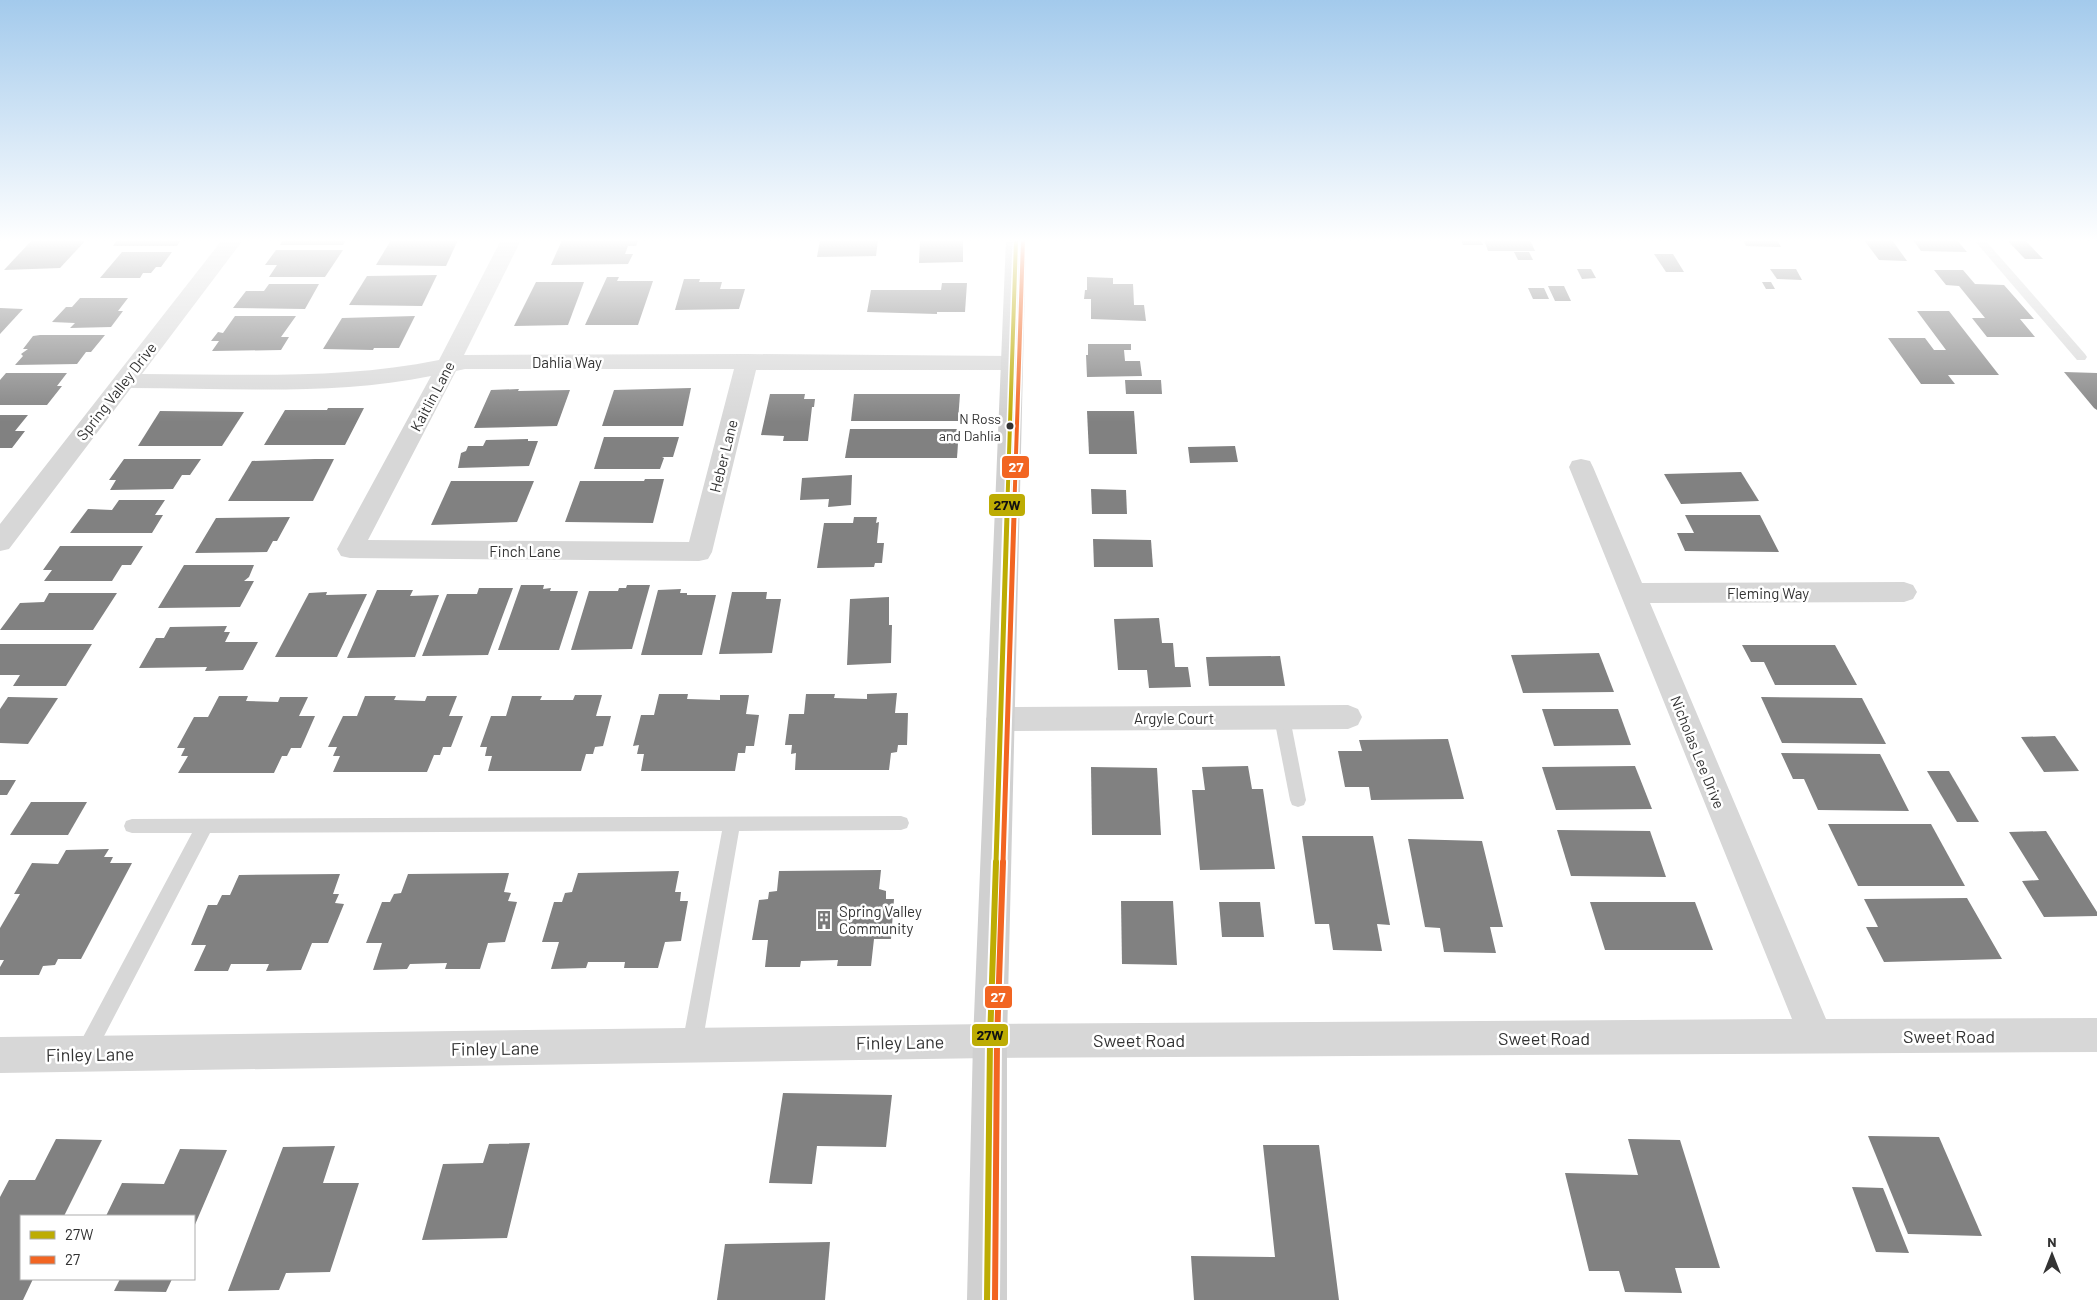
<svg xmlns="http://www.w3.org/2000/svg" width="2097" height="1300" font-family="Barlow,sans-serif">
  <rect width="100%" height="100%" fill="#fff"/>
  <g fill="#818181">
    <path d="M 32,240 L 86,240 L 60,268 L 4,270 Z"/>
    <path d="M 117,240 L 181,240 L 177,246 L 113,246 Z"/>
    <path d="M 283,240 L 346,240 L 343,245 L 280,245 Z"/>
    <path d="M 391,240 L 458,240 L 446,266 L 376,265 Z"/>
    <path d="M 562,240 L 638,240 L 636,246 L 628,246 L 625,254 L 633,254 L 628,264 L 551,265 Z"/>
    <path d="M 820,240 L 878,240 L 876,256 L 817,257 Z"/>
    <path d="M 920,240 L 963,240 L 963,262 L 919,263 Z"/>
    <path d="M 1461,240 L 1481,240 L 1483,245 L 1463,245 Z"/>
    <path d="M 1484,240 L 1530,240 L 1535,251 L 1488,251 Z"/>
    <path d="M 1743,240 L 1777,240 L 1781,247 L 1746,246 Z"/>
    <path d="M 1864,240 L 1892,240 L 1907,261 L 1879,260 Z"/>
    <path d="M 1913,240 L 1957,240 L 1967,252 L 1921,251 Z"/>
    <path d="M 2007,240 L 2025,240 L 2043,259 L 2025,259 Z"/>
    <path d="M 276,250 L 343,250 L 325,277 L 269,277 L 277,265 L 265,265 Z"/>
    <path d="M 122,252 L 172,252 L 161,267 L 156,267 L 151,273 L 143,273 L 140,278 L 100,278 Z"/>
    <path d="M 1514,252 L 1529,252 L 1533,260 L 1518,260 Z"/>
    <path d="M 1654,254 L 1673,254 L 1684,272 L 1666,272 Z"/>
    <path d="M 1577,269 L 1591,269 L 1596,278 L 1582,279 Z"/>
    <path d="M 1770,269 L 1796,269 L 1802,280 L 1777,279 Z"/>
    <path d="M 1934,270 L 1963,270 L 1975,284 L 2004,285 L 2034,319 L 2020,319 L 2035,337 L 1987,337 L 1972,318 L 1985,318 L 1959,286 L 1946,285 Z"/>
    <path d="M 437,275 L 422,306 L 349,305 L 367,276 Z"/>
    <path d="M 607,277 L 619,277 L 617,281 L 653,281 L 638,325 L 585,325 Z"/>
    <path d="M 1087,277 L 1113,278 L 1113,284 L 1133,284 L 1134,305 L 1144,305 L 1146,321 L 1091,319 L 1091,299 L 1084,299 L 1085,290 L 1087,290 Z"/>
    <path d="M 684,279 L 700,279 L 699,282 L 722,282 L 720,289 L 745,289 L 739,309 L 675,310 Z"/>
    <path d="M 536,282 L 584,282 L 568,325 L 514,326 Z"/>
    <path d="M 1762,282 L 1771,282 L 1775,289 L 1766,289 Z"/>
    <path d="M 942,283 L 967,283 L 965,312 L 937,312 L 937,314 L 867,312 L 871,290 L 941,290 Z"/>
    <path d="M 269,284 L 319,284 L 305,309 L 233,308 L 246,291 L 264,291 Z"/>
    <path d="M 1548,286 L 1564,286 L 1571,301 L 1555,301 Z"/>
    <path d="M 1528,288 L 1544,288 L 1549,299 L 1533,299 Z"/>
    <path d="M 80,298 L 128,298 L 118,311 L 123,311 L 111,327 L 70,328 L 75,323 L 52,322 L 66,307 L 72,307 Z"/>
    <path d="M 0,308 L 23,309 L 0,334 Z"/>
    <path d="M 1917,311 L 1949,311 L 1999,375 L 1948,375 L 1955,384 L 1921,384 L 1888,338 L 1925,338 L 1934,350 L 1946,350 Z"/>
    <path d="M 235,316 L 296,316 L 281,337 L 289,337 L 281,350 L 212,351 L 219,341 L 211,341 L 218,332 L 223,333 Z"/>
    <path d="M 415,316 L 399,348 L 374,348 L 373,350 L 323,349 L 342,318 Z"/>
    <path d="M 40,335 L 105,335 L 91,352 L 86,352 L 77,364 L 15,365 L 23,356 L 21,354 L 28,349 L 23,349 L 33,336 Z"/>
    <path d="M 1088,344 L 1131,344 L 1131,350 L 1124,350 L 1125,361 L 1140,361 L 1142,376 L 1087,377 L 1086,355 L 1088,355 Z"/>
    <path d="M 2064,372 L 2097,373 L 2097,410 L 2094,408 Z"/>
    <path d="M 6,373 L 67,373 L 57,386 L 62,386 L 47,405 L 0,405 L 0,380 Z"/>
    <path d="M 1125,380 L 1161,380 L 1162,394 L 1126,394 Z"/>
    <path d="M 691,388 L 683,426 L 602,426 L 614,390 Z"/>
    <path d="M 519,389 L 518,391 L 570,390 L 557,426 L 474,428 L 491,390 Z"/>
    <path d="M 770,394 L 805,394 L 804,399 L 815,399 L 814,407 L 812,407 L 808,441 L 783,441 L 784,436 L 761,435 Z"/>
    <path d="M 854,394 L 960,394 L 958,421 L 851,421 Z"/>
    <path d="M 328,408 L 364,408 L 345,445 L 264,445 L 285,410 L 327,410 Z"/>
    <path d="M 160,411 L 244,412 L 222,446 L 138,446 Z"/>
    <path d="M 1087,411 L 1134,411 L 1137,454 L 1089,454 Z"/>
    <path d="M 0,415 L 28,415 L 15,431 L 25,431 L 12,448 L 0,448 Z"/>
    <path d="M 850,429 L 959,429 L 957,458 L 845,458 Z"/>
    <path d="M 604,437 L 679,437 L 673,457 L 662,457 L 664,458 L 660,469 L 594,469 Z"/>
    <path d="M 528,439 L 528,441 L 538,441 L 529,466 L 458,468 L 461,453 L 466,451 L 468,446 L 483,446 L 486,440 Z"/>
    <path d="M 1235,446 L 1238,462 L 1190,463 L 1188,447 Z"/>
    <path d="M 124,459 L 201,459 L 190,475 L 182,475 L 173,489 L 110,490 L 116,480 L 109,480 Z"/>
    <path d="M 315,459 L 334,459 L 313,501 L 228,501 L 252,461 Z"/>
    <path d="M 1741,472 L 1759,501 L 1681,504 L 1664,474 Z"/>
    <path d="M 852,475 L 851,505 L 828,507 L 829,499 L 800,500 L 802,478 Z"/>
    <path d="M 645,479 L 664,479 L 653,523 L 565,522 L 580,481 L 644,481 Z"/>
    <path d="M 451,481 L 534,481 L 517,522 L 431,525 Z"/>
    <path d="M 1091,489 L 1126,490 L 1127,514 L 1092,514 Z"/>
    <path d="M 119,500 L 165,500 L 155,515 L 163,515 L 152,533 L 70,533 L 88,509 L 112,510 Z"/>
    <path d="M 1685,515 L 1760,515 L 1779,552 L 1685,551 L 1677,533 L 1694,533 Z"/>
    <path d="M 290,517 L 277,541 L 273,541 L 267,552 L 195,553 L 216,518 Z"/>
    <path d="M 854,517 L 877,517 L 876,523 L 879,522 L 877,543 L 884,543 L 882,563 L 875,563 L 874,567 L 817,568 L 824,523 L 853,523 Z"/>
    <path d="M 1093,539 L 1151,540 L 1153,567 L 1094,567 Z"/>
    <path d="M 60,546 L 143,546 L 131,565 L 122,565 L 112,581 L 44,581 L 52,570 L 43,570 Z"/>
    <path d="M 184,565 L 254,565 L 249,577 L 244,581 L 254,581 L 240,607 L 158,608 Z"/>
    <path d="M 521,585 L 544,585 L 543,589 L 551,588 L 550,591 L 578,591 L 559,650 L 498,650 Z"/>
    <path d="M 627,585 L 650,585 L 632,649 L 571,650 L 589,591 L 618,591 L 619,588 L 626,588 Z"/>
    <path d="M 479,588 L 513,588 L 488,655 L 422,656 L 447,594 L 477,594 Z"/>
    <path d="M 681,589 L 680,593 L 687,593 L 687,595 L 716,595 L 702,655 L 641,655 L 658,590 Z"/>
    <path d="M 377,590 L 413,590 L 410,596 L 439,595 L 415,657 L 347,658 Z"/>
    <path d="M 327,592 L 326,595 L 367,594 L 337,657 L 275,657 L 309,593 Z"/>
    <path d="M 732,592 L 767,592 L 766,599 L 781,599 L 772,653 L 719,654 Z"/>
    <path d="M 49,593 L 117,593 L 93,630 L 0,630 L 20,603 L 44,602 Z"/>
    <path d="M 889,597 L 889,625 L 892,625 L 891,663 L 847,665 L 850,599 Z"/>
    <path d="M 1159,618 L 1162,643 L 1173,643 L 1175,667 L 1188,667 L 1191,687 L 1149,688 L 1147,670 L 1118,670 L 1114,619 Z"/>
    <path d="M 227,626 L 224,632 L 230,632 L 225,642 L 258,642 L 243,670 L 205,671 L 207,667 L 139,668 L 156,638 L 164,638 L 170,627 Z"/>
    <path d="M 0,644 L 92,644 L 66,686 L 13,686 L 20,675 L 0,675 Z"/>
    <path d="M 1742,645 L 1835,645 L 1857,685 L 1775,685 L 1764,662 L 1751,662 Z"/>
    <path d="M 1599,653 L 1614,692 L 1523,693 L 1511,655 Z"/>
    <path d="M 1280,656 L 1285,686 L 1209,686 L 1206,657 Z"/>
    <path d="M 897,693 L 895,713 L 908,713 L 907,745 L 898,745 L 897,752 L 891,753 L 889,770 L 795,770 L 796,753 L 791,754 L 792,745 L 785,745 L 789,714 L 804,714 L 806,694 L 835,694 L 834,698 L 867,699 L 867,694 Z"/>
    <path d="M 659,694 L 688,694 L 687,699 L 720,700 L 720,695 L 749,695 L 746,714 L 759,715 L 754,746 L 746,746 L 745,753 L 738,753 L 735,771 L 641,771 L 644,754 L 637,754 L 639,745 L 633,746 L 641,715 L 654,715 Z"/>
    <path d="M 575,695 L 602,695 L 596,716 L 611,716 L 603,746 L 595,747 L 593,754 L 586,754 L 581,771 L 488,771 L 492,756 L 485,756 L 487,747 L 480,747 L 491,716 L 506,716 L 512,696 L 542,696 L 540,700 L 573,700 Z"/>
    <path d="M 219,696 L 248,696 L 246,701 L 278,702 L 280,697 L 308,697 L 299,716 L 315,716 L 301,748 L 291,748 L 287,756 L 282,756 L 274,773 L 178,773 L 188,756 L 181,756 L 185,748 L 177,748 L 194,717 L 208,717 Z"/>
    <path d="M 365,696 L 396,696 L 394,700 L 425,701 L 427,696 L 457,696 L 449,716 L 463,716 L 451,747 L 443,747 L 440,755 L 434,755 L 427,772 L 333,772 L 340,756 L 333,756 L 337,747 L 328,747 L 343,716 L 357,716 Z"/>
    <path d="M 8,697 L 58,698 L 28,744 L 0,743 L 0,709 Z"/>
    <path d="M 1761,697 L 1862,698 L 1886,744 L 1782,743 Z"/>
    <path d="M 1542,709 L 1618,709 L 1631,745 L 1554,746 Z"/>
    <path d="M 2055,736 L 2079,771 L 2044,772 L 2021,737 Z"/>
    <path d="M 1448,739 L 1464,799 L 1371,800 L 1369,787 L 1345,787 L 1338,751 L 1362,751 L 1359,740 Z"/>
    <path d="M 1781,753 L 1880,754 L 1909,811 L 1818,810 L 1804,779 L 1793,779 Z"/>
    <path d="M 1248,766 L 1252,789 L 1263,789 L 1275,869 L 1200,870 L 1192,790 L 1205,790 L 1202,767 Z"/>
    <path d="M 1635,766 L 1652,809 L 1556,810 L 1542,767 Z"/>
    <path d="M 1091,767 L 1157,768 L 1161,835 L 1092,835 Z"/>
    <path d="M 1927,771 L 1949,771 L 1979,822 L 1957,822 Z"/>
    <path d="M 0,780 L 16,780 L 7,795 L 0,795 Z"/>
    <path d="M 31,802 L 87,802 L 68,835 L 10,835 Z"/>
    <path d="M 1828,824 L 1931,824 L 1965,886 L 1858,886 Z"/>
    <path d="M 1557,830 L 1650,831 L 1666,877 L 1571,876 Z"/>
    <path d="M 2046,831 L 2097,912 L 2097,916 L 2044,917 L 2022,881 L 2039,880 L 2009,832 Z"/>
    <path d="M 1302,836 L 1373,836 L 1390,925 L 1377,924 L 1382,951 L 1333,950 L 1329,924 L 1315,924 Z"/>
    <path d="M 1408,839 L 1482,841 L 1503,927 L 1490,927 L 1496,953 L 1444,952 L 1440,928 L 1425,927 Z"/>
    <path d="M 109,849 L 104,857 L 113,857 L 110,863 L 132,863 L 81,959 L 58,959 L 55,965 L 43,966 L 39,975 L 0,975 L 0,967 L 4,960 L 0,960 L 0,928 L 20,894 L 14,894 L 32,863 L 58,864 L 66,850 Z"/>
    <path d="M 881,870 L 879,889 L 886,891 L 886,899 L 894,899 L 891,939 L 874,939 L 871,966 L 837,966 L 838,960 L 801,961 L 800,967 L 765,967 L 768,940 L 752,940 L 759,900 L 768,899 L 769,892 L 777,891 L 779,871 Z"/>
    <path d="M 679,871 L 675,892 L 681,892 L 680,901 L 688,901 L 681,941 L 665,942 L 658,968 L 624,968 L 625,962 L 588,962 L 586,968 L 551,969 L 559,942 L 542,942 L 554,902 L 562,902 L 565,893 L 572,892 L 578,873 Z"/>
    <path d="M 509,873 L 504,892 L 511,893 L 508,901 L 517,902 L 505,942 L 488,943 L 480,969 L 445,969 L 447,963 L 410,964 L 407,969 L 373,970 L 382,943 L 366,943 L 382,902 L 390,902 L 394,894 L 401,893 L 408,874 Z"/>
    <path d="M 340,874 L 333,894 L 339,894 L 335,903 L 344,904 L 328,943 L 312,943 L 301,970 L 266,971 L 269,964 L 231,964 L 228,971 L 194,971 L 206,945 L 191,945 L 208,905 L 217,905 L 222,895 L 230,895 L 239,875 Z"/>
    <path d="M 1967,898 L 2002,959 L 1884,962 L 1866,927 L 1878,927 L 1864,899 Z"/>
    <path d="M 1121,901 L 1173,901 L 1177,965 L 1122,964 Z"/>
    <path d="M 1219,902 L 1260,902 L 1264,937 L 1222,937 Z"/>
    <path d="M 1590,902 L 1695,902 L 1713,950 L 1605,950 Z"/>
    <path d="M 783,1093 L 892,1095 L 886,1147 L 817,1146 L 812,1184 L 769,1183 Z"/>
    <path d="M 1868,1136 L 1939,1137 L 1982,1236 L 1908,1234 Z"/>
    <path d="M 56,1139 L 102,1140 L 64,1216 L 21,1216 L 21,1279 L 33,1279 L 23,1300 L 0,1300 L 0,1197 L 9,1180 L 35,1180 Z"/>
    <path d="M 1628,1139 L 1680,1140 L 1720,1268 L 1675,1268 L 1682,1293 L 1625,1292 L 1619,1271 L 1589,1271 L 1565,1173 L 1638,1175 Z"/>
    <path d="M 530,1143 L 507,1238 L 422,1240 L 443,1164 L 483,1163 L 489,1144 Z"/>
    <path d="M 1263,1145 L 1319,1145 L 1339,1300 L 1194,1300 L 1191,1256 L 1275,1257 Z"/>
    <path d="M 335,1146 L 323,1183 L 359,1183 L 330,1272 L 286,1273 L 279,1290 L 228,1291 L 283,1147 Z"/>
    <path d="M 180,1149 L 227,1150 L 194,1227 L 194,1216 L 106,1216 L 122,1183 L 164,1184 Z"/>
    <path d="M 1852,1187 L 1883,1188 L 1909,1253 L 1876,1252 Z"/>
    <path d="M 830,1242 L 825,1300 L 717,1300 L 725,1244 Z"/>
    <path d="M 120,1279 L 172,1279 L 166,1292 L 114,1291 Z"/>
  </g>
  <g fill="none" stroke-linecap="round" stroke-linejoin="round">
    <g fill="#d7d7d7" fill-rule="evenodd">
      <path d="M 1974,240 L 1985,240 L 2085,354 L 2087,357 L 2085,360 L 2077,360 Z"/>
      <path d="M 1282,712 L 1288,713 L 1290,718 L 1306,800 L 1304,805 L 1298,807 L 1292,805 L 1290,800 L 1274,718 L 1276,713 Z"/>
      <path d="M 901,816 L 907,818 L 909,823 L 907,828 L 901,830 L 739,831 L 702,1045 L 699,1052 L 692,1055 L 685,1052 L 682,1045 L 722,831 L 210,833 L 91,1061 L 84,1064 L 77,1061 L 74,1054 L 192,833 L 132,833 L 126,831 L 124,826 L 126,821 L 132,819 Z"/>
    </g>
    <g fill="#d7d7d7" fill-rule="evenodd">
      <path d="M 222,240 L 243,240 L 142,374 C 241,374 342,380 439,360 L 501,240 L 521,240 L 464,355 L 747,354 L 1012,356 L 1020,358 L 1023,363 L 1020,368 L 1012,370 L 756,370 L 712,552 L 708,559 L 699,561 L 350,558 L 341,556 L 337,549 L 431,376 C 334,396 229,388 131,388 L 9,549 L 0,551 L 0,524 ZM 465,369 L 734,369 L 689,542 L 368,540 L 456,371 Z"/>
      <path d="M 1581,459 L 1590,461 L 1593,467 L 1642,583 L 1904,582 L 1913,585 L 1917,592 L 1913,599 L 1904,602 L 1650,603 L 1826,1019 L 2097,1018 L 2097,1052 L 990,1058 L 0,1073 L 0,1037 L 990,1024 L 1792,1019 L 1569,467 L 1572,461 Z"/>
      <path d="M 1348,705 L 1358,709 L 1362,717 L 1358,725 L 1348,729 L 1000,731 L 990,727 L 986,719 L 990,711 L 1000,707 Z"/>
    </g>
    <path fill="#d0d0d0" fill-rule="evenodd" d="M 1006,240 L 1026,240 L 1007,1041 L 1007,1300 L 967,1300 L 973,1041 Z"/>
    <g stroke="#fff" stroke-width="7">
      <path id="bus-1-far2" d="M 1007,516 L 1016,240"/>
    </g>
    <g stroke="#fff" stroke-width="9">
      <path id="bus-1-far1" d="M 996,863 L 1007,515"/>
    </g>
    <g stroke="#fff" stroke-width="10">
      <path id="bus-1" d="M 987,1300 L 990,1041 L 996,862"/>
    </g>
    <g stroke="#fff" stroke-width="7">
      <path id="bus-2-far2" d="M 1014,516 L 1023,240"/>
    </g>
    <g stroke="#fff" stroke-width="9">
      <path id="bus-2-far1" d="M 1003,863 L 1014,515"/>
    </g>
    <g stroke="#fff" stroke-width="10">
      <path id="bus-2" d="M 995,1300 L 997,1041 L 1003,862"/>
    </g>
    <use href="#bus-1-far2" stroke="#bdac03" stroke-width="4"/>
    <use href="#bus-1-far1" stroke="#bdac03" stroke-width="5"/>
    <use href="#bus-1" stroke="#bdac03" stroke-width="6"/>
    <use href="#bus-2-far2" stroke="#f26522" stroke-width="4"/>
    <use href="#bus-2-far1" stroke="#f26522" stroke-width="5"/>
    <use href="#bus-2" stroke="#f26522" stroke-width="6"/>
  </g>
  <linearGradient id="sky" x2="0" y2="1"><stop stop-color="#a3caec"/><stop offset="0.57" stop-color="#fff"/><stop offset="1" stop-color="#fff" stop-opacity="0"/></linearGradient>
  <rect width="2097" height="422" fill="url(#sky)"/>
  <defs>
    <g id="building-bare" transform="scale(1.5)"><path d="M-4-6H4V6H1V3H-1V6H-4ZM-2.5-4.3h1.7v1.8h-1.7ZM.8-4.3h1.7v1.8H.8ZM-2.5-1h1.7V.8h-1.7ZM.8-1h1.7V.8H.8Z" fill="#7a7a7a" stroke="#fff" stroke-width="2.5" paint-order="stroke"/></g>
  </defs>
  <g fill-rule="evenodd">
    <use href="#building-bare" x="824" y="920"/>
  </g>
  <circle fill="#333" stroke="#fff" stroke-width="2" cx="1010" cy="426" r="4.5"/>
  <g text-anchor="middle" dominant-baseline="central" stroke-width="5" stroke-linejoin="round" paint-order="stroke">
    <g font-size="14" fill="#333" stroke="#fff" text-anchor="end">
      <text x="1001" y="418">N Ross<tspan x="1001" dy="17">and Dahlia</tspan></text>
    </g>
    <g font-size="15" fill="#333" stroke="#fff">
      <text x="567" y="362">Dahlia Way</text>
      <text transform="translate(116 391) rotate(-52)">Spring Valley Drive</text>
      <text transform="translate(432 396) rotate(-62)">Kaitlin Lane</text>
      <text transform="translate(723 456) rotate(-76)">Heber Lane</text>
      <text x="525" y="551">Finch Lane</text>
      <text x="1768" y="593">Fleming Way</text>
      <text x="1174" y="718">Argyle Court</text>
      <text transform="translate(1698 752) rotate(68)">Nicholas Lee Drive</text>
    </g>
    <g font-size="15" fill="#333" stroke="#fff" text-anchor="start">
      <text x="839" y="911">Spring Valley<tspan x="839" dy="17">Community</tspan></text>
    </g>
    <g font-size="18" fill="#333" stroke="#fff">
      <text x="1949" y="1036">Sweet Road</text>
      <text x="1544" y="1038">Sweet Road</text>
      <text x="1139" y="1040">Sweet Road</text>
      <text transform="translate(900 1042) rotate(-1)">Finley Lane</text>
      <text transform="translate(495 1048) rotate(-1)">Finley Lane</text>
      <text transform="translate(90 1054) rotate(-1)">Finley Lane</text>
    </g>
  </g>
  <g stroke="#fff" stroke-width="2">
    <rect x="1001" y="455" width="29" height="24" rx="5" fill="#f26522"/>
    <rect x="988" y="493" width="38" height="24" rx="5" fill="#bdac03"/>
    <rect x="984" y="985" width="29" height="24" rx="5" fill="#f26522"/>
    <rect x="971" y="1023" width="38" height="24" rx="5" fill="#bdac03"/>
  </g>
  <g font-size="14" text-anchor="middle" font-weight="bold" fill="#fff">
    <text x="1016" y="472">27</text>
    <text x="998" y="1002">27</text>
  </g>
  <g font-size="14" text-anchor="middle" font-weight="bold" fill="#111">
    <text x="1007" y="510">27W</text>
    <text x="990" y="1040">27W</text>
  </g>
  <rect x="20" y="1215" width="175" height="65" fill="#ffffff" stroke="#adadad"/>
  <rect x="30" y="1231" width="25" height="8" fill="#bdac03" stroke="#adadad"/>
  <text x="65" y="1240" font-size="15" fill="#333333">27W</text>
  <rect x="30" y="1256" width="25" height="8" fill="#f26522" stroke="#adadad"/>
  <text x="65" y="1265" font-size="15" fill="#333333">27</text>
  <g transform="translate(2052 1255)" stroke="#ffffff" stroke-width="4" paint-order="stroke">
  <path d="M0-4L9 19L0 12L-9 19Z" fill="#333333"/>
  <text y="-8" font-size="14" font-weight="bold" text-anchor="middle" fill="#333333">N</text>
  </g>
</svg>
